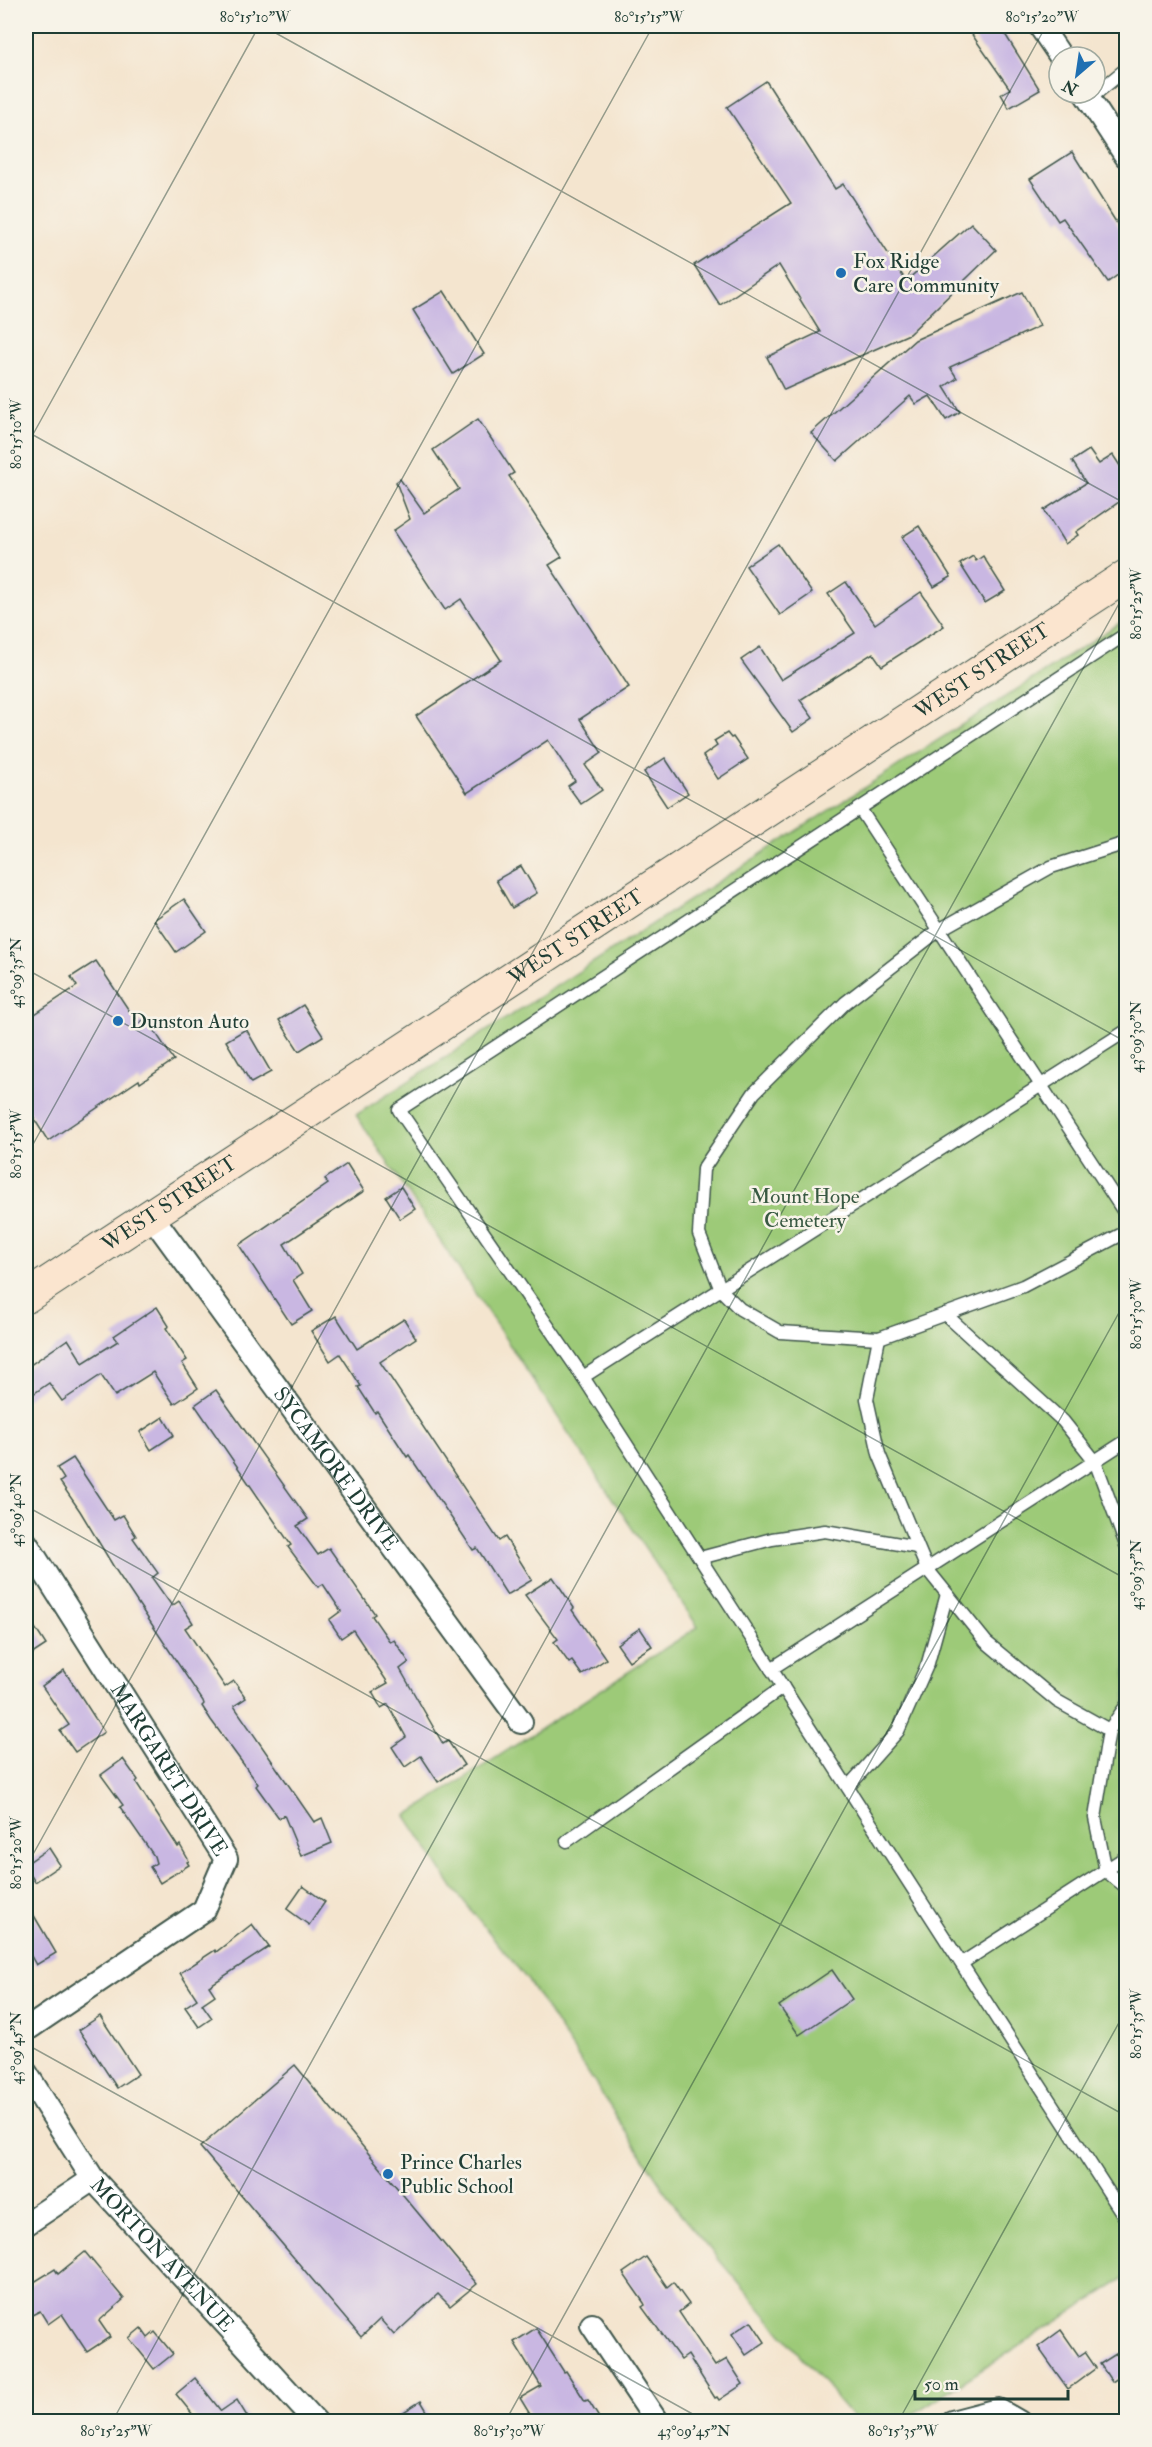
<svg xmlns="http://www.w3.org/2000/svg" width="1152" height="2447" font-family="'IM FELL Double Pica',serif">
  <rect width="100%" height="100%" fill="#f7f3e8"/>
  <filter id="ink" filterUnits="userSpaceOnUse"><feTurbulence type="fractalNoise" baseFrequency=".0167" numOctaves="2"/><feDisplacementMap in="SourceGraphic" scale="12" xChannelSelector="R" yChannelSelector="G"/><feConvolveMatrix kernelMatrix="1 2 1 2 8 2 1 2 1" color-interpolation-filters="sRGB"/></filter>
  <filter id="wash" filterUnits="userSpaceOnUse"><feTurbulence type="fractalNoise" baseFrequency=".008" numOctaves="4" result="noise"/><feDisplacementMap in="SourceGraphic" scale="24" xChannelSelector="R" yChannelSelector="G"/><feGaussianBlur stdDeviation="1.35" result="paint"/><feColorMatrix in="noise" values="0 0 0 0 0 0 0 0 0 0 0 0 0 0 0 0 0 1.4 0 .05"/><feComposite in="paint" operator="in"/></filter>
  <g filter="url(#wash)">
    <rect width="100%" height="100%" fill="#f4e5cf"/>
    <path fill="#9dca78" stroke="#5e8456" stroke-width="1.5" d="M 1126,619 L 1126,2277 L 902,2421 L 856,2421 L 680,2214 L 529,1982 L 454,1889 L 406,1816 L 698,1627 L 356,1115 Z"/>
    <g id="blocks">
      <g fill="#c9b7e2">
        <path d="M 966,26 L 1000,26 L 1040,90 L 1009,108 L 1001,94 L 1010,89 Z"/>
        <path d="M 766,81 L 835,189 L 843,184 L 906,281 L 971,223 L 996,250 L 909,334 L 784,390 L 767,357 L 820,332 L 779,265 L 720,305 L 694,265 L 791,203 L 727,107 Z"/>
        <path d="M 1072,152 L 1126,238 L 1126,269 L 1108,282 L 1063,218 L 1058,221 L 1030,179 Z"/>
        <path d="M 444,291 L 484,354 L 453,374 L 413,310 Z"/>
        <path d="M 1022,292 L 1040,326 L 950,367 L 957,378 L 944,387 L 960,412 L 946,420 L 930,396 L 916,404 L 910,396 L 837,461 L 811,433 L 915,340 Z"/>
        <path d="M 478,419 L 514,473 L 509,476 L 562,557 L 549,565 L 629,687 L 580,719 L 602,753 L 585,765 L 602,790 L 581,804 L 568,786 L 575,781 L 548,740 L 467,793 L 416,716 L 501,660 L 461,599 L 445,610 L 393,531 L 410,519 L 396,482 L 400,479 L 424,513 L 459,489 L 433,450 Z"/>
        <path d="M 1089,450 L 1099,464 L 1113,455 L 1126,475 L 1126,497 L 1076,532 L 1078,535 L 1065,544 L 1044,510 L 1086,483 L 1072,461 Z"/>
        <path d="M 919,526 L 951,577 L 934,587 L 902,537 Z"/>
        <path d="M 778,544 L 812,593 L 780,615 L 746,566 Z"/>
        <path d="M 973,556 L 976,561 L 983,556 L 1005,591 L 985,603 L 960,564 Z"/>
        <path d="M 846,582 L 875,624 L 921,592 L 944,626 L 882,666 L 873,653 L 800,700 L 813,718 L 793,732 L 741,660 L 760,647 L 781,680 L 855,633 L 828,594 Z"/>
        <path d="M 727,733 L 731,738 L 733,737 L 748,759 L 718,779 L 703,756 L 717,746 L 714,741 Z"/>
        <path d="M 665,758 L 688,793 L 667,807 L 644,772 Z"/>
        <path d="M 521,866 L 537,893 L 512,908 L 496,880 Z"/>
        <path d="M 184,899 L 206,931 L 176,952 L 154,920 Z"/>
        <path d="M 96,961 L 138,1024 L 146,1018 L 174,1060 L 140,1083 L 139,1080 L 48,1141 L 26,1106 L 26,1020 L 77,986 L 71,977 Z"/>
        <path d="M 303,1005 L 323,1036 L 299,1051 L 279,1020 Z"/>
        <path d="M 246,1029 L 271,1072 L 251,1083 L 226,1041 Z"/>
        <path d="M 347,1164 L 364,1191 L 284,1244 L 302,1274 L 293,1280 L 312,1311 L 291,1324 L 239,1245 L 328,1184 L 325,1179 Z"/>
        <path d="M 401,1187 L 415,1209 L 400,1219 L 386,1197 Z"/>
        <path d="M 157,1307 L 169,1326 L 166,1328 L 187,1360 L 182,1363 L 198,1388 L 174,1404 L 153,1372 L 115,1396 L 101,1375 L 62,1401 L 49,1383 L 26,1399 L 26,1368 L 68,1339 L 83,1363 L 118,1341 L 114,1336 Z"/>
        <path d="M 336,1316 L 357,1349 L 404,1319 L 416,1338 L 380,1362 L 499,1541 L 505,1537 L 532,1580 L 507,1595 L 477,1548 L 473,1550 L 409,1455 L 407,1457 L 377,1411 L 375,1413 L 358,1387 L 361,1386 L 340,1354 L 330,1361 L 311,1331 Z"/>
        <path d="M 216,1390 L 308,1519 L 297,1526 L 318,1555 L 329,1548 L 375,1614 L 372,1616 L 390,1642 L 394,1640 L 409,1662 L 400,1669 L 443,1744 L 448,1741 L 464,1765 L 438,1782 L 421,1756 L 405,1767 L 392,1747 L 406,1737 L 388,1704 L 381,1708 L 372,1692 L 388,1683 L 353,1630 L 341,1638 L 329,1620 L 341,1611 L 323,1584 L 318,1587 L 288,1547 L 291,1545 L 195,1405 Z"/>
        <path d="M 163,1417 L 174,1435 L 151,1450 L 140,1432 Z"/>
        <path d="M 73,1458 L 114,1520 L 123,1515 L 136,1536 L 133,1538 L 158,1573 L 152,1578 L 172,1606 L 179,1601 L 193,1623 L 185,1628 L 225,1687 L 234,1681 L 246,1698 L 234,1706 L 314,1822 L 322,1818 L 332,1843 L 301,1856 L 284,1815 L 279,1818 L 256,1786 L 258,1784 L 211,1720 L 202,1706 L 204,1704 L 203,1701 L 115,1569 L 80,1511 L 60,1482 L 64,1479 L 57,1468 Z"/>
        <path d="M 553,1577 L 574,1608 L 572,1610 L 606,1659 L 582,1675 L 572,1661 L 569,1663 L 554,1642 L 558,1639 L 525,1595 Z"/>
        <path d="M 26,1614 L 46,1645 L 26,1658 Z"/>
        <path d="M 640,1628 L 652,1646 L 629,1661 L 617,1644 Z"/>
        <path d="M 64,1670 L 104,1732 L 75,1752 L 60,1731 L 69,1725 L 42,1686 Z"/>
        <path d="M 123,1759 L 138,1780 L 136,1782 L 178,1847 L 180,1845 L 189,1861 L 187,1862 L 189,1865 L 160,1883 L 150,1867 L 156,1863 L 154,1856 L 120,1807 L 123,1805 L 101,1775 Z"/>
        <path d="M 49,1848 L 60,1865 L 35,1882 L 26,1868 L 26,1864 Z"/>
        <path d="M 303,1886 L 325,1902 L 309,1925 L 287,1909 Z"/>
        <path d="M 26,1902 L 56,1953 L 36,1965 L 26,1947 Z"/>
        <path d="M 252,1924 L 269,1947 L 209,1986 L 215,1995 L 202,2004 L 212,2018 L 199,2027 L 185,2007 L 197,1999 L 180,1973 L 215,1950 L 216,1952 Z"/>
        <path d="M 832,1970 L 852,1999 L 799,2035 L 779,2006 Z"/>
        <path d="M 100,2016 L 138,2074 L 117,2088 L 79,2030 Z"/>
        <path d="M 295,2065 L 477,2284 L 450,2306 L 438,2294 L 394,2335 L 380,2319 L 361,2337 L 200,2147 Z"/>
        <path d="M 85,2252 L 124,2299 L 99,2321 L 110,2337 L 87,2352 L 62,2314 L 48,2324 L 40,2311 L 32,2315 L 26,2305 L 26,2287 L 55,2269 L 58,2274 Z"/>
        <path d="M 646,2257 L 667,2287 L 673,2282 L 689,2304 L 679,2312 L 715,2366 L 727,2359 L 743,2384 L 719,2400 L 717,2397 L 715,2398 L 688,2355 L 681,2360 L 642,2307 L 645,2305 L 644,2303 L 623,2273 Z"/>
        <path d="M 751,2321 L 765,2342 L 746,2355 L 732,2334 Z"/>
        <path d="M 141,2328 L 148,2338 L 155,2332 L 173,2354 L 154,2369 L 129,2338 Z"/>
        <path d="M 536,2328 L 564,2372 L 566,2371 L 585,2401 L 588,2400 L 601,2421 L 534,2421 L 520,2398 L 541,2386 L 514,2342 Z"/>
        <path d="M 1061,2330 L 1079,2356 L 1085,2352 L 1096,2368 L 1068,2389 L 1038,2347 Z"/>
        <path d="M 1119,2352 L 1126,2364 L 1126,2373 L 1112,2382 L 1100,2364 Z"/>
        <path d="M 195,2378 L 221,2411 L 237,2400 L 250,2421 L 198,2421 L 176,2394 Z"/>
        <path d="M 421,2401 L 433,2421 L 389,2421 Z"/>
      </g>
    </g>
  </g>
  <g filter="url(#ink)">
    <use href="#blocks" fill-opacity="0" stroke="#3f564b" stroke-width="1.5"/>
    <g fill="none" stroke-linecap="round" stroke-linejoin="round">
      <g stroke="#3f564b" stroke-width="15">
        <g id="lane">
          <path d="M 1089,99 L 1126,69"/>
          <path d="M 1126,634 L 399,1110 L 583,1377 L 1126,2219"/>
          <path d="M 860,809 L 1126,1215"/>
          <path d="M 1126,843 L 1051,867 L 939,930 L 845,1003 L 754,1093 L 703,1169 L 699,1234 L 721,1290 L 740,1309 L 780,1332 L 879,1338 L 1023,1286 L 1126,1232"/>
          <path d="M 945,1314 L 1063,1421 L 1095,1461 L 1126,1545"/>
          <path d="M 879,1338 L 867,1399 L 879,1454 L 927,1569 L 986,1642 L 1057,1701 L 1109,1730"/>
          <path d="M 583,1377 L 1126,1031"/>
          <path d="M 700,1558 L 772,1539 L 825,1531 L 917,1547"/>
          <path d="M 771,1669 L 1126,1441"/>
          <path d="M 1126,1706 L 1109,1730 L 1095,1818 L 1106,1871 L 1126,1887"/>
          <path d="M 848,1787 L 898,1731 L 928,1663 L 947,1594"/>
          <path d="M 567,1841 L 783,1687"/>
          <path d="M 962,1963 L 1126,1857"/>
        </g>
      </g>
      <g stroke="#3f564b" stroke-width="26">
        <g id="street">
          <path d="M 1040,26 L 1061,57"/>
          <path d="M 1085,93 L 1126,156"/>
          <path id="s1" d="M 151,1215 L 521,1722"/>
          <path id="s2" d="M 26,1543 L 226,1859 L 204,1910 L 26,2030"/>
          <path id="s3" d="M 26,2073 L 93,2179 L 316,2422"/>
          <path d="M 26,2224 L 93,2179"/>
          <path d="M 592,2325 L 657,2422"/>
          <path d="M 952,2422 L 998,2410 L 1019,2422"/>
        </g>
      </g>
      <g stroke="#3f564b" stroke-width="34">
        <g id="secondary">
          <path id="s4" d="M 26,1297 L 1126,576"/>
        </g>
      </g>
      <use href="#lane" stroke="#fff" stroke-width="12"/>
      <use href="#street" stroke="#fff" stroke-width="22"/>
      <use href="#secondary" stroke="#fbe5cf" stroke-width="32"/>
    </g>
  </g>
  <path fill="none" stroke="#1f3d34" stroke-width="1.5" stroke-opacity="0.45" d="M 263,26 L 1126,504M 26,431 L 1126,1042M 26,447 L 259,26M 26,969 L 1126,1579M 26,1157 L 653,26M 26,1506 L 1126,2116M 26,1867 L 1046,26M 26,2044 L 707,2422M 112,2422 L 1126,591M 505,2422 L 1126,1300M 898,2422 L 1126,2010"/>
  <g fill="#1f6fb2" stroke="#f7f3e8" stroke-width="2">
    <circle cx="841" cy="273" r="6"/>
    <circle cx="118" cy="1021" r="6"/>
    <circle cx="388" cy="2174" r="6"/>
  </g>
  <g text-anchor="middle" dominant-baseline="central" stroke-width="5" stroke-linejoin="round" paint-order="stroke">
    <g font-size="21" fill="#1f3d34" stroke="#f7f3e8" text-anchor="start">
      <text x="853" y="261">Fox Ridge<tspan x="853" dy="24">Care Community</tspan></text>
      <text x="130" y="1021">Dunston Auto</text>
      <text x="400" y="2162">Prince Charles<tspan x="400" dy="24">Public School</tspan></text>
    </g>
    <g font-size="21" fill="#1f3d34" stroke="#f7f3e8">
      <text stroke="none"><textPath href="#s4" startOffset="1143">WEST STREET</textPath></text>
      <text stroke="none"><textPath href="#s4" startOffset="657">WEST STREET</textPath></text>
      <text stroke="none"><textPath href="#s4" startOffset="171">WEST STREET</textPath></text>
      <text stroke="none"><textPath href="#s1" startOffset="314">SYCAMORE DRIVE</textPath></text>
      <text stroke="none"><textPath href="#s2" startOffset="268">MARGARET DRIVE</textPath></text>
      <text stroke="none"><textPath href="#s3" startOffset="228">MORTON AVENUE</textPath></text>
    </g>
    <g font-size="21" fill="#385942" stroke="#f7f3e8">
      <text x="805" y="1196">Mount Hope<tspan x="805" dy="24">Cemetery</tspan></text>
    </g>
  </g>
  <rect width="1152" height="2447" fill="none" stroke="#f7f3e8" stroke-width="66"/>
  <g transform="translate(1077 75) rotate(209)"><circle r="28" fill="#f7f3e8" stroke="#a1aaa0" stroke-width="1.5"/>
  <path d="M0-4.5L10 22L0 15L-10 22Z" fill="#1f6fb2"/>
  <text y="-9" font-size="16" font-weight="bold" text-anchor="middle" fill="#1f3d34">N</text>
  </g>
  <path d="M915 2390v9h153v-9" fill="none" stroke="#1f3d34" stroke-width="3"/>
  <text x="924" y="2390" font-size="18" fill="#1f3d34" stroke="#f7f3e8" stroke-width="4.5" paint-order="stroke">50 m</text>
  <rect x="33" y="33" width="1086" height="2381" fill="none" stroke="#1f3d34" stroke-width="2"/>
  <g font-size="15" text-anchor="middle" fill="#1f3d34">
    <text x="255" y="22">80°15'10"W</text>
    <text x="649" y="22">80°15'15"W</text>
    <text x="1042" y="22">80°15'20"W</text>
    <text transform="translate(16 434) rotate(-90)" y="5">80°15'10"W</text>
    <text transform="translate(1136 604) rotate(-90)" y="5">80°15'25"W</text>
    <text transform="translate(16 973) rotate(-90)" y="5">43°09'35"N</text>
    <text transform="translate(1136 1037) rotate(-90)" y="5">43°09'30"N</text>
    <text transform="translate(16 1144) rotate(-90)" y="5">80°15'15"W</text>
    <text transform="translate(1136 1314) rotate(-90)" y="5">80°15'30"W</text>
    <text transform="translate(16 1510) rotate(-90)" y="5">43°09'40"N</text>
    <text transform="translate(1136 1575) rotate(-90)" y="5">43°09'35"N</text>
    <text transform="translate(16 1853) rotate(-90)" y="5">80°15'20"W</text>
    <text transform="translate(1136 2024) rotate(-90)" y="5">80°15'35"W</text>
    <text transform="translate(16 2048) rotate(-90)" y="5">43°09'45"N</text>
    <text x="116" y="2436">80°15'25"W</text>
    <text x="509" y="2436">80°15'30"W</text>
    <text x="694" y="2436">43°09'45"N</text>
    <text x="903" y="2436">80°15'35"W</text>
  </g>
</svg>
